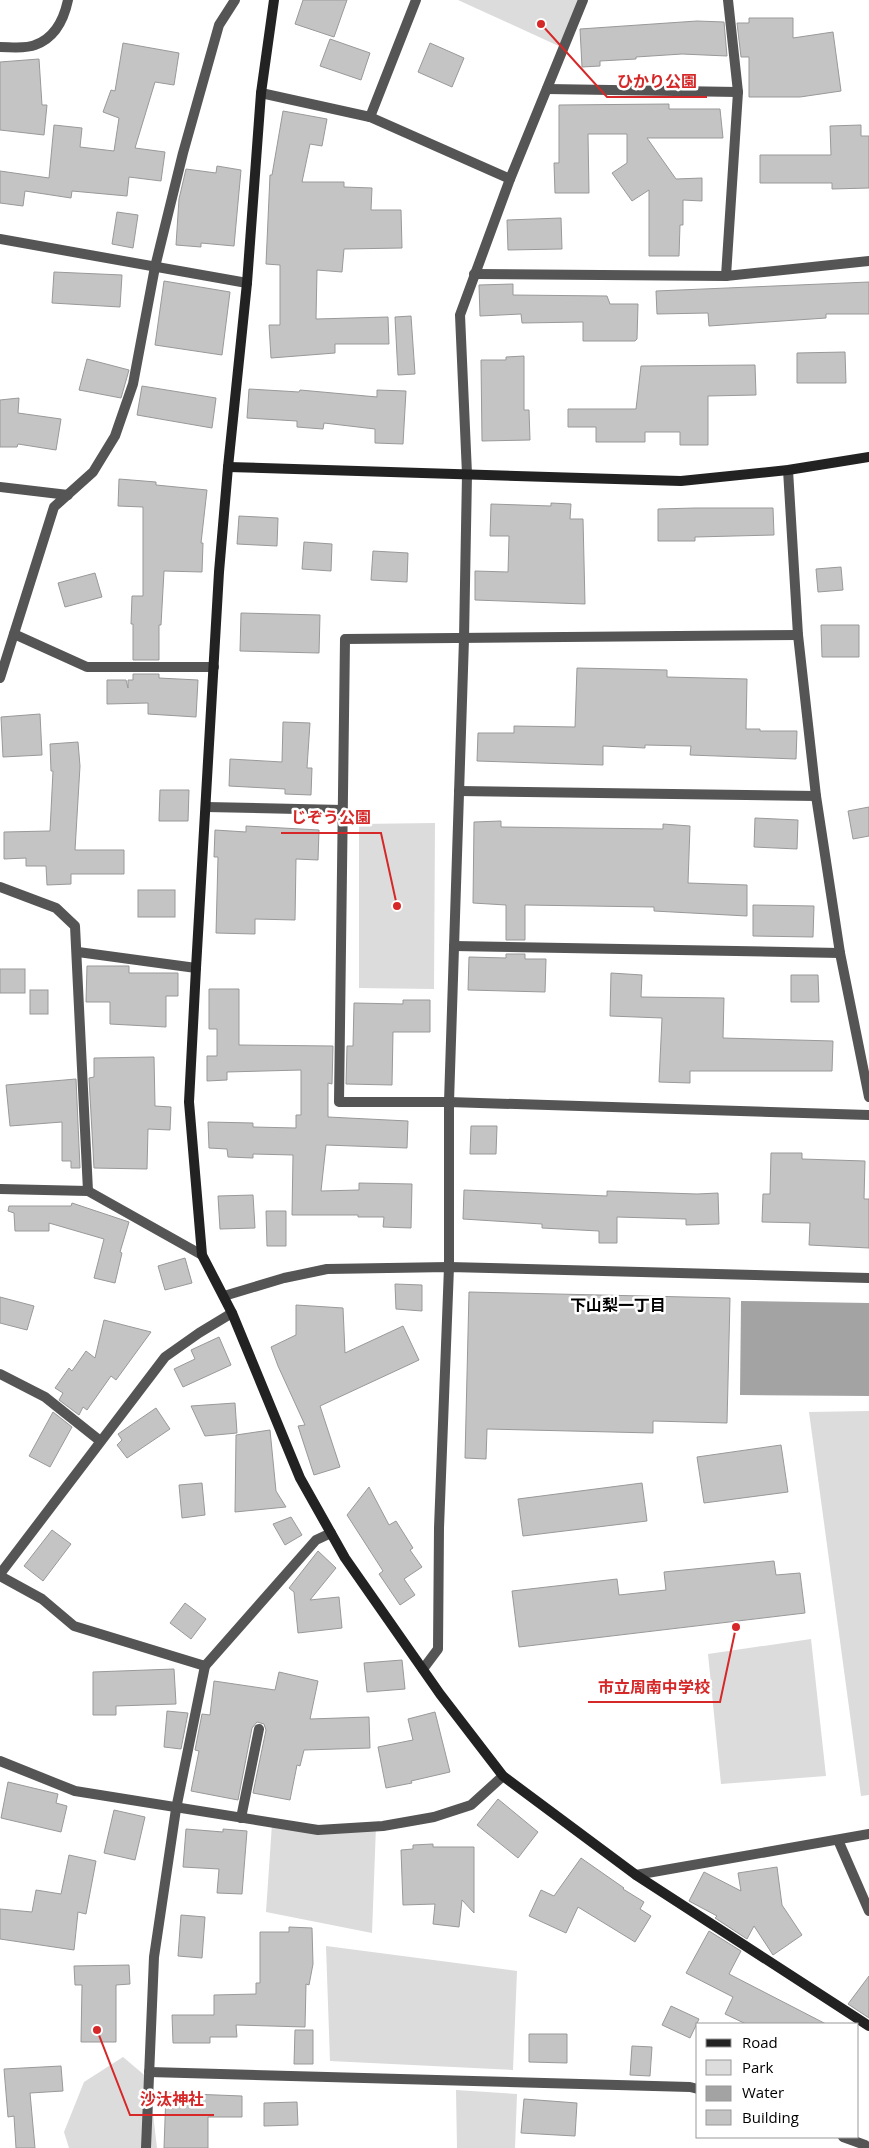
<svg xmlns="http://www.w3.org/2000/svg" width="869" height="2148" font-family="'Open Sans','Noto Sans JP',sans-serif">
  <rect width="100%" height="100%" fill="#fff"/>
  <g fill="#dcdcdc">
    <path d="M 458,0 L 583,0 L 563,48 Z"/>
    <path d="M 435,823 L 434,989 L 359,988 L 359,824 Z"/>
    <path d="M 869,1411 L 869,1795 L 861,1796 L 809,1412 Z"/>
    <path d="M 811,1639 L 826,1776 L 721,1784 L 708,1654 Z"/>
    <path d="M 272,1824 L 376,1826 L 372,1933 L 266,1912 Z"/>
    <path d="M 326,1946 L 517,1971 L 513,2070 L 330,2061 Z"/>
    <path d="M 123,2057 L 149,2079 L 157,2148 L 69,2148 L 64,2132 L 84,2082 Z"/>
    <path d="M 456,2090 L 517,2094 L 515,2148 L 457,2148 Z"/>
  </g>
  <path fill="#a3a3a3" d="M 741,1301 L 869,1303 L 869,1396 L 740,1395 Z"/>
  <g fill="#c4c4c4" stroke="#999">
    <path d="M 303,0 L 347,0 L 334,37 L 295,24 Z"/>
    <path d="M 749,18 L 793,18 L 793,38 L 833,32 L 841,91 L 800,97 L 749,97 L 749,57 L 741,57 L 737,23 L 749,23 Z"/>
    <path d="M 697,21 L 724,22 L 727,56 L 682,54 L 636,57 L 636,59 L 600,61 L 600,66 L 582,67 L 580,29 Z"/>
    <path d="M 330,39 L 370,53 L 361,80 L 320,66 Z"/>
    <path d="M 123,43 L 179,53 L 174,85 L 155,82 L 135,148 L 165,152 L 161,181 L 129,177 L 127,196 L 72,191 L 71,198 L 25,191 L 23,206 L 0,203 L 0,171 L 49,178 L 54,125 L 82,128 L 80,147 L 114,151 L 119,118 L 103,112 L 111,90 L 115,91 Z"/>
    <path d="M 430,43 L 464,58 L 452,87 L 418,72 Z"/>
    <path d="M 39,59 L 42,105 L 47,105 L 44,135 L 0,130 L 0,62 Z"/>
    <path d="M 669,104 L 669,109 L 720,109 L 723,138 L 647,138 L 676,179 L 702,178 L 702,201 L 683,200 L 683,225 L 680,225 L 679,256 L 649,256 L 649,190 L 632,201 L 612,173 L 627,163 L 627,134 L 588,134 L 589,193 L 555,193 L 554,163 L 559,163 L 559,105 Z"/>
    <path d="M 283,111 L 327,119 L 322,146 L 310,144 L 302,182 L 344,182 L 344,187 L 372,188 L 371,210 L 401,210 L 402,248 L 344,249 L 342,272 L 317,270 L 316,319 L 388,317 L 389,344 L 335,344 L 335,353 L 271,358 L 269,325 L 280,325 L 280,265 L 266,264 L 270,175 L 272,175 Z"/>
    <path d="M 861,125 L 861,136 L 869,136 L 869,188 L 832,189 L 832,183 L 760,183 L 760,155 L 831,155 L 830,126 Z"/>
    <path d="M 217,166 L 241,170 L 234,246 L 201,243 L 201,247 L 176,245 L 179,199 L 186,169 L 216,173 Z"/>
    <path d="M 117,212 L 138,215 L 133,248 L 112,244 Z"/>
    <path d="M 561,218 L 562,249 L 508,250 L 507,220 Z"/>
    <path d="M 54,272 L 122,275 L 120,307 L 52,303 Z"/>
    <path d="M 164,281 L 230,292 L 222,355 L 155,345 Z"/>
    <path d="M 869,282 L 869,314 L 826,314 L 826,318 L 709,326 L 708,313 L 657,314 L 656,291 Z"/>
    <path d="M 513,284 L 513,295 L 607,296 L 610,304 L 638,304 L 637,339 L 635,341 L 583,341 L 583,322 L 522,323 L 521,314 L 480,316 L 479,285 Z"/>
    <path d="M 411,316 L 415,374 L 398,375 L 395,317 Z"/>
    <path d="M 845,352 L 846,383 L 797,383 L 797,353 Z"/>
    <path d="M 524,356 L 524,410 L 529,410 L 530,440 L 482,441 L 481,360 L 506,360 L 506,357 Z"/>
    <path d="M 87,359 L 129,370 L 121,398 L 79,390 Z"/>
    <path d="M 755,365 L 756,395 L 708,396 L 708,445 L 680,445 L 680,432 L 645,432 L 645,442 L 596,442 L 596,427 L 568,427 L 568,409 L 636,409 L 641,366 Z"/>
    <path d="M 142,386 L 216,398 L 212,428 L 137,415 Z"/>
    <path d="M 249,389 L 299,392 L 300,390 L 377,397 L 377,390 L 406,391 L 403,444 L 375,443 L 375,429 L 324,423 L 323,429 L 297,427 L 297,421 L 247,418 Z"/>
    <path d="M 19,398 L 18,413 L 61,419 L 56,450 L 18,444 L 17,447 L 0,447 L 0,400 Z"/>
    <path d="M 119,479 L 156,482 L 156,485 L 207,490 L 201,543 L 203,543 L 202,572 L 164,571 L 161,625 L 159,625 L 159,660 L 133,660 L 133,624 L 131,624 L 132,596 L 143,596 L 143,507 L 118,506 Z"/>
    <path d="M 551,503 L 571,504 L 570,519 L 583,519 L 585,604 L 475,600 L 475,571 L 508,572 L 509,536 L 490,536 L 491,504 L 551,506 Z"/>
    <path d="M 695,508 L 773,508 L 774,535 L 695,537 L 695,541 L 658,541 L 658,509 Z"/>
    <path d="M 239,516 L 278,518 L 277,546 L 237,544 Z"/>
    <path d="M 304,542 L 332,544 L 331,571 L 302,569 Z"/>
    <path d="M 373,551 L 408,553 L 407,582 L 371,580 Z"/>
    <path d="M 841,567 L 843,590 L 818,592 L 816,569 Z"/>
    <path d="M 95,573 L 102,597 L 65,607 L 58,583 Z"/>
    <path d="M 241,613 L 320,615 L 319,653 L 240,651 Z"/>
    <path d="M 821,625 L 859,625 L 859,657 L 822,657 Z"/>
    <path d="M 577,668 L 667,670 L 667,677 L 747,679 L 746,729 L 760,729 L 760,731 L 797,731 L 796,759 L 690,755 L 691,746 L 645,745 L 645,748 L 603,746 L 603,765 L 477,761 L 478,733 L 514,733 L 514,726 L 575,727 Z"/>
    <path d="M 133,674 L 159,674 L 159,678 L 198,680 L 196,717 L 148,714 L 148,703 L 107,704 L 107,680 L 126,680 L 128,688 L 128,680 L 133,680 Z"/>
    <path d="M 40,714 L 42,755 L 3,757 L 1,717 Z"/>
    <path d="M 283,722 L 310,723 L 307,768 L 312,768 L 311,795 L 285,794 L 285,789 L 229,786 L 230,759 L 282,762 Z"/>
    <path d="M 78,742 L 80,766 L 75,850 L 124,850 L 124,874 L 71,874 L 71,884 L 47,885 L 46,866 L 26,866 L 26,858 L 4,859 L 4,832 L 50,831 L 53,771 L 51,771 L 50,744 Z"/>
    <path d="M 160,790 L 189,790 L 188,821 L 159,821 Z"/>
    <path d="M 869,807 L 869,836 L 853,839 L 848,811 Z"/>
    <path d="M 755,818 L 798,820 L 797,849 L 754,847 Z"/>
    <path d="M 501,821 L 501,827 L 663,829 L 663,824 L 690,826 L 688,883 L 747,885 L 747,916 L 654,911 L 654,907 L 525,905 L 525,940 L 506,940 L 506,905 L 473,903 L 474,822 Z"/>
    <path d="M 246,826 L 319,830 L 318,860 L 296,859 L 295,920 L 255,919 L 255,934 L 216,933 L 218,857 L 214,857 L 215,830 L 246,832 Z"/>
    <rect x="138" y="890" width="37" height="27"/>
    <path d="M 753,905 L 814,906 L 813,937 L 753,936 Z"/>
    <path d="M 506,954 L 525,954 L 525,959 L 546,959 L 545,992 L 468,990 L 469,957 L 506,958 Z"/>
    <path d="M 87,966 L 129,966 L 129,973 L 178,973 L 178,996 L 166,996 L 166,1027 L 110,1024 L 110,1002 L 86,1002 Z"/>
    <rect x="0" y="969" width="25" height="24"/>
    <path d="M 611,973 L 642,975 L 641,997 L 724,998 L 723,1038 L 833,1041 L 832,1071 L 690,1071 L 690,1083 L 659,1082 L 662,1018 L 610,1016 Z"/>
    <path d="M 791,975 L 818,975 L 819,1002 L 791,1002 Z"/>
    <path d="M 209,989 L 239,989 L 239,1045 L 333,1046 L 332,1084 L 328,1083 L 328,1117 L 408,1121 L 407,1148 L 326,1145 L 321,1191 L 359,1190 L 359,1183 L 412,1184 L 411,1228 L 383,1227 L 384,1217 L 358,1217 L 358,1215 L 292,1215 L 293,1155 L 253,1154 L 253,1158 L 228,1157 L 227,1149 L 209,1148 L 208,1122 L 253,1123 L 253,1127 L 296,1128 L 296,1115 L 301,1115 L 301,1070 L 227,1072 L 227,1080 L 207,1081 L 207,1056 L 217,1056 L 217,1029 L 209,1029 Z"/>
    <rect x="30" y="990" width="18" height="24"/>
    <path d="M 403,1000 L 430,1000 L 430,1032 L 393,1032 L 392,1085 L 346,1084 L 347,1046 L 353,1046 L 354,1003 L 403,1004 Z"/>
    <path d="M 154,1057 L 155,1106 L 171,1107 L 170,1130 L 148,1129 L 147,1169 L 94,1168 L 89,1078 L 94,1077 L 94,1058 Z"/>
    <path d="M 76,1079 L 80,1168 L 71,1168 L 71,1161 L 62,1161 L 62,1122 L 10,1126 L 6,1085 Z"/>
    <path d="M 471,1126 L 497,1126 L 496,1154 L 470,1154 Z"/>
    <path d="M 771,1153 L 802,1153 L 802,1159 L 865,1161 L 864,1199 L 869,1199 L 869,1248 L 809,1245 L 810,1223 L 762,1222 L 763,1194 L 770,1194 Z"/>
    <path d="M 464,1190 L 607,1196 L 607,1191 L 697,1194 L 718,1193 L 719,1224 L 686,1225 L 686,1219 L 617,1217 L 617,1243 L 599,1243 L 599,1231 L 542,1228 L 542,1224 L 463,1219 Z"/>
    <path d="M 253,1195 L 255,1228 L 220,1229 L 218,1196 Z"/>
    <path d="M 72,1203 L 129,1222 L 120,1252 L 122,1253 L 115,1283 L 94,1278 L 104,1239 L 49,1223 L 49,1231 L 15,1231 L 14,1213 L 8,1211 L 9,1206 L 71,1206 Z"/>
    <path d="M 266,1211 L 286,1211 L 286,1246 L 267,1246 Z"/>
    <path d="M 185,1258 L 192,1283 L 165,1290 L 158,1266 Z"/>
    <path d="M 395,1284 L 422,1285 L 422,1311 L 396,1309 Z"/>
    <path d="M 469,1292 L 730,1298 L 727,1423 L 653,1421 L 653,1433 L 487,1429 L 486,1459 L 465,1458 Z"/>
    <path d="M 0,1297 L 34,1306 L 27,1330 L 0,1323 Z"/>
    <path d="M 296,1305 L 343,1308 L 345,1353 L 403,1326 L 419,1360 L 320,1406 L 340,1467 L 314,1475 L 298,1426 L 305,1425 L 278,1366 L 271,1347 L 296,1335 Z"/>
    <path d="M 104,1320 L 151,1332 L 116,1380 L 111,1376 L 87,1410 L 83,1407 L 79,1415 L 59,1400 L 63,1393 L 55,1388 L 69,1368 L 72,1371 L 86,1351 L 95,1358 Z"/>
    <path d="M 219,1337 L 231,1365 L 183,1387 L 174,1369 L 195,1359 L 191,1350 Z"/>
    <path d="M 235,1403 L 237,1433 L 205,1436 L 191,1406 Z"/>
    <path d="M 156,1408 L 170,1429 L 127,1458 L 117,1445 L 122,1440 L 118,1434 Z"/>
    <path d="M 53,1412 L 72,1427 L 50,1467 L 29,1456 Z"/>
    <path d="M 270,1430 L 276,1491 L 286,1507 L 235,1512 L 236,1435 Z"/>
    <path d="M 781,1445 L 788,1492 L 704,1503 L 697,1457 Z"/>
    <path d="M 202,1483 L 205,1515 L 182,1518 L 179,1485 Z"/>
    <path d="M 642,1483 L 647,1521 L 523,1536 L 518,1499 Z"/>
    <path d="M 369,1487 L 389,1525 L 396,1521 L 413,1548 L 410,1550 L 422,1567 L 404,1579 L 415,1595 L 400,1605 L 379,1574 L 383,1571 L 347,1515 Z"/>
    <path d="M 291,1517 L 302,1535 L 285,1545 L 273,1524 Z"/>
    <path d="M 52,1530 L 71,1544 L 43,1581 L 24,1566 Z"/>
    <path d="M 318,1551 L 336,1568 L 310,1600 L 339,1597 L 342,1628 L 298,1633 L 294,1592 L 289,1588 Z"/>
    <path d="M 774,1561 L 776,1575 L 800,1573 L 805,1613 L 519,1647 L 512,1591 L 617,1579 L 619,1595 L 666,1590 L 664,1572 Z"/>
    <path d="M 185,1603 L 206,1619 L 191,1639 L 170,1623 Z"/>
    <path d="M 402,1660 L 405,1689 L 367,1692 L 364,1663 Z"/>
    <path d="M 174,1669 L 176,1704 L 116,1706 L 116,1715 L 93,1715 L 93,1672 Z"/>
    <path d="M 279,1672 L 318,1681 L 310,1719 L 369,1717 L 370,1748 L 304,1750 L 300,1766 L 297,1765 L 290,1800 L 253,1793 L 266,1730 L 264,1724 L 257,1722 L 252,1728 L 238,1800 L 191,1791 L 199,1751 L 195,1750 L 202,1714 L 210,1715 L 214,1681 L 275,1690 Z"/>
    <path d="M 167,1711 L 188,1713 L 181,1749 L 164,1747 Z"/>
    <path d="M 435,1712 L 450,1772 L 411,1781 L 412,1783 L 386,1788 L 378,1747 L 413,1740 L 408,1719 Z"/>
    <path d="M 8,1782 L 58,1794 L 56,1803 L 67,1806 L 61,1832 L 1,1818 Z"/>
    <path d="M 498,1799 L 538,1832 L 518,1858 L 477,1825 Z"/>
    <path d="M 114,1810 L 145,1817 L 135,1860 L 104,1853 Z"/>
    <path d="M 186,1829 L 223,1832 L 223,1829 L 247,1831 L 242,1894 L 217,1893 L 219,1869 L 183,1867 Z"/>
    <path d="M 433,1844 L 433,1847 L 474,1847 L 474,1913 L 462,1900 L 459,1927 L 433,1924 L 435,1904 L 403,1905 L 401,1850 L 413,1849 L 413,1845 Z"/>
    <path d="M 69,1855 L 96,1861 L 86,1914 L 78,1912 L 74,1950 L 0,1939 L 0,1909 L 32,1912 L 36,1890 L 61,1894 Z"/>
    <path d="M 581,1858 L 624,1888 L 623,1889 L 644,1902 L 640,1909 L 651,1916 L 635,1942 L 578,1907 L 566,1933 L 529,1916 L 541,1890 L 554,1896 Z"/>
    <path d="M 777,1867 L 782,1905 L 802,1935 L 773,1955 L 754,1926 L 747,1939 L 715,1918 L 717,1916 L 689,1901 L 704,1872 L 741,1891 L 738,1873 Z"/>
    <path d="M 181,1915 L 205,1917 L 202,1958 L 178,1956 Z"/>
    <path d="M 289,1927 L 312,1928 L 313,1964 L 309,1985 L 306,1984 L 305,2027 L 236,2025 L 237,2037 L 210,2037 L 210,2043 L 173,2043 L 172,2015 L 214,2015 L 214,1995 L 256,1994 L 256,1983 L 260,1983 L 260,1932 L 289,1932 Z"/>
    <path d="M 709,1931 L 741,1951 L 729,1974 L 826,2024 L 746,2024 L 725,2014 L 733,1997 L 686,1973 Z"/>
    <path d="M 129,1965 L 130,1984 L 116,1985 L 116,2042 L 81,2042 L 82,1985 L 75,1985 L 74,1966 Z"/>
    <path d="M 869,1976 L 869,2018 L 848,2004 Z"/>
    <path d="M 671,2006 L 699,2019 L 690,2038 L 662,2025 Z"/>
    <path d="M 295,2030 L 313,2030 L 313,2064 L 294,2064 Z"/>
    <path d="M 529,2034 L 567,2034 L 567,2063 L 529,2062 Z"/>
    <path d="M 632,2046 L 652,2047 L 650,2076 L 630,2075 Z"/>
    <path d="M 61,2066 L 63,2091 L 30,2093 L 35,2148 L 16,2148 L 14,2116 L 8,2117 L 4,2069 Z"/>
    <path d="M 166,2093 L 242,2096 L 242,2117 L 208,2117 L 208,2148 L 164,2148 Z"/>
    <path d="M 524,2099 L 577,2103 L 575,2136 L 521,2133 Z"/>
    <path d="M 297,2102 L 298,2125 L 264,2126 L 264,2103 Z"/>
  </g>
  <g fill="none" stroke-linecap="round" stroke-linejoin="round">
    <g stroke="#555" stroke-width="10">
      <path d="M 0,47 C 11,47 26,49 35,45 C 55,38 64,19 68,0"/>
      <path d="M 547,89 L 738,92"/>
      <path d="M 261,93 L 370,117 L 510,179"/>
      <path d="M 370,117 L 416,0"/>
      <path d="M 0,239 L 247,283"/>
      <path d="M 474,274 L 726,276 L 869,261"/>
      <path d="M 726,276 L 738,92 L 728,0"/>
      <path d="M 788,470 L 798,635 L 816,796 L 840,953 L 869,1097"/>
      <path d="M 0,487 L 68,495"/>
      <path d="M 14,634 L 87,667 L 214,667"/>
      <path d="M 798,635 L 345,639 L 339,1102 L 449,1102 L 869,1115"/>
      <path d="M 0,678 L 54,507 L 93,472 L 115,436 L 133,384 L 155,267 L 183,153 L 219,25 L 235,0"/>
      <path d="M 459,791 L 816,796"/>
      <path d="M 206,807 L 343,810"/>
      <path d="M 0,887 L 56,908 L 75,926 L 88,1191"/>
      <path d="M 454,946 L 840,953"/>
      <path d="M 78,952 L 196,968"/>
      <path d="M 0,1189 L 88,1191 L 202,1255"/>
      <path d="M 224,1296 L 284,1278 L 327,1269 L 449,1267 L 869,1278"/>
      <path d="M 0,1374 L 45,1397 L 99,1440"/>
      <path d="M 0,1574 L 165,1357 L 199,1333 L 232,1313"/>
      <path d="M 0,1576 L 42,1599 L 74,1626 L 205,1666 L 316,1540 L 331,1533"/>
      <path d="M 423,1669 L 438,1649 L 439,1528 L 449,1267 L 449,1102 L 464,639 L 467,474 L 460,315 L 510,179 L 583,0"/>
      <path d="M 0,1761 L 75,1791 L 318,1830 L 383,1826 L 434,1817 L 471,1805 L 503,1776"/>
      <path d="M 241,1818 L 259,1729"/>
      <path d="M 838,1840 L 869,1911"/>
      <path d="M 636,1875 L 869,1834"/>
      <path d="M 149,2072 L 690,2087 L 698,2089"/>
      <path d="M 843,2137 L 865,2145 L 865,2148"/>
      <path d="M 146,2148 L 154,1957 L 176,1809 L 205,1666"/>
    </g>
    <g stroke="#222" stroke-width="10">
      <path d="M 274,0 L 261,93 L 247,283 L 228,467 L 219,572 L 196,968 L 189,1102 L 202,1255 L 232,1313 L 300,1478 L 345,1558 L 440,1694 L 503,1776 L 636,1875 L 869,2026"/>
      <path d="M 228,467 L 681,481 L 788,470 L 869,457"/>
    </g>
  </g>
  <g text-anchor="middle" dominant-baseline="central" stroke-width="5" stroke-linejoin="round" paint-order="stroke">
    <g font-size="16" font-weight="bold" fill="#000" stroke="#fff">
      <text x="618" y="1305">下山梨一丁目</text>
    </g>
  </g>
  <path fill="none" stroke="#d62828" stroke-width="2" d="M541 24L607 97H707M397 906L381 833H281M736 1627L720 1702H588M97 2030L130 2115H214"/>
  <g fill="#d62828" stroke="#fff" stroke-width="2">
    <circle cx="541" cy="24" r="5"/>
    <circle cx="397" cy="906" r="5"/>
    <circle cx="736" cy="1627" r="5"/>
    <circle cx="97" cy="2030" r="5"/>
  </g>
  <g font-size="16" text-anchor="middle" font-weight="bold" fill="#d62828" stroke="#fff" stroke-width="5" stroke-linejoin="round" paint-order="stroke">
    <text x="657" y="87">ひかり公園</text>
    <text x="331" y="823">じぞう公園</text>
    <text x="654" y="1693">市立周南中学校</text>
    <text x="172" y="2105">沙汰神社</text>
  </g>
  <rect x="696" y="2023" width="162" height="115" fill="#ffffff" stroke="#999999"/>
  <rect x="706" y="2039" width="25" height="8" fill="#222222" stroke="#999999"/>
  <text x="742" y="2048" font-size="15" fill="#000000">Road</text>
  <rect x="706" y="2060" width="25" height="15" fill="#dcdcdc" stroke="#999999"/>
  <text x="742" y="2073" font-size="15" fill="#000000">Park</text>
  <rect x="706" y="2086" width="25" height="15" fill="#a3a3a3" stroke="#999999"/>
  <text x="742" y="2098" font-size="15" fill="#000000">Water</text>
  <rect x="706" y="2110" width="25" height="15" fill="#c4c4c4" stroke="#999999"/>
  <text x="742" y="2123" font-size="15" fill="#000000">Building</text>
</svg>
